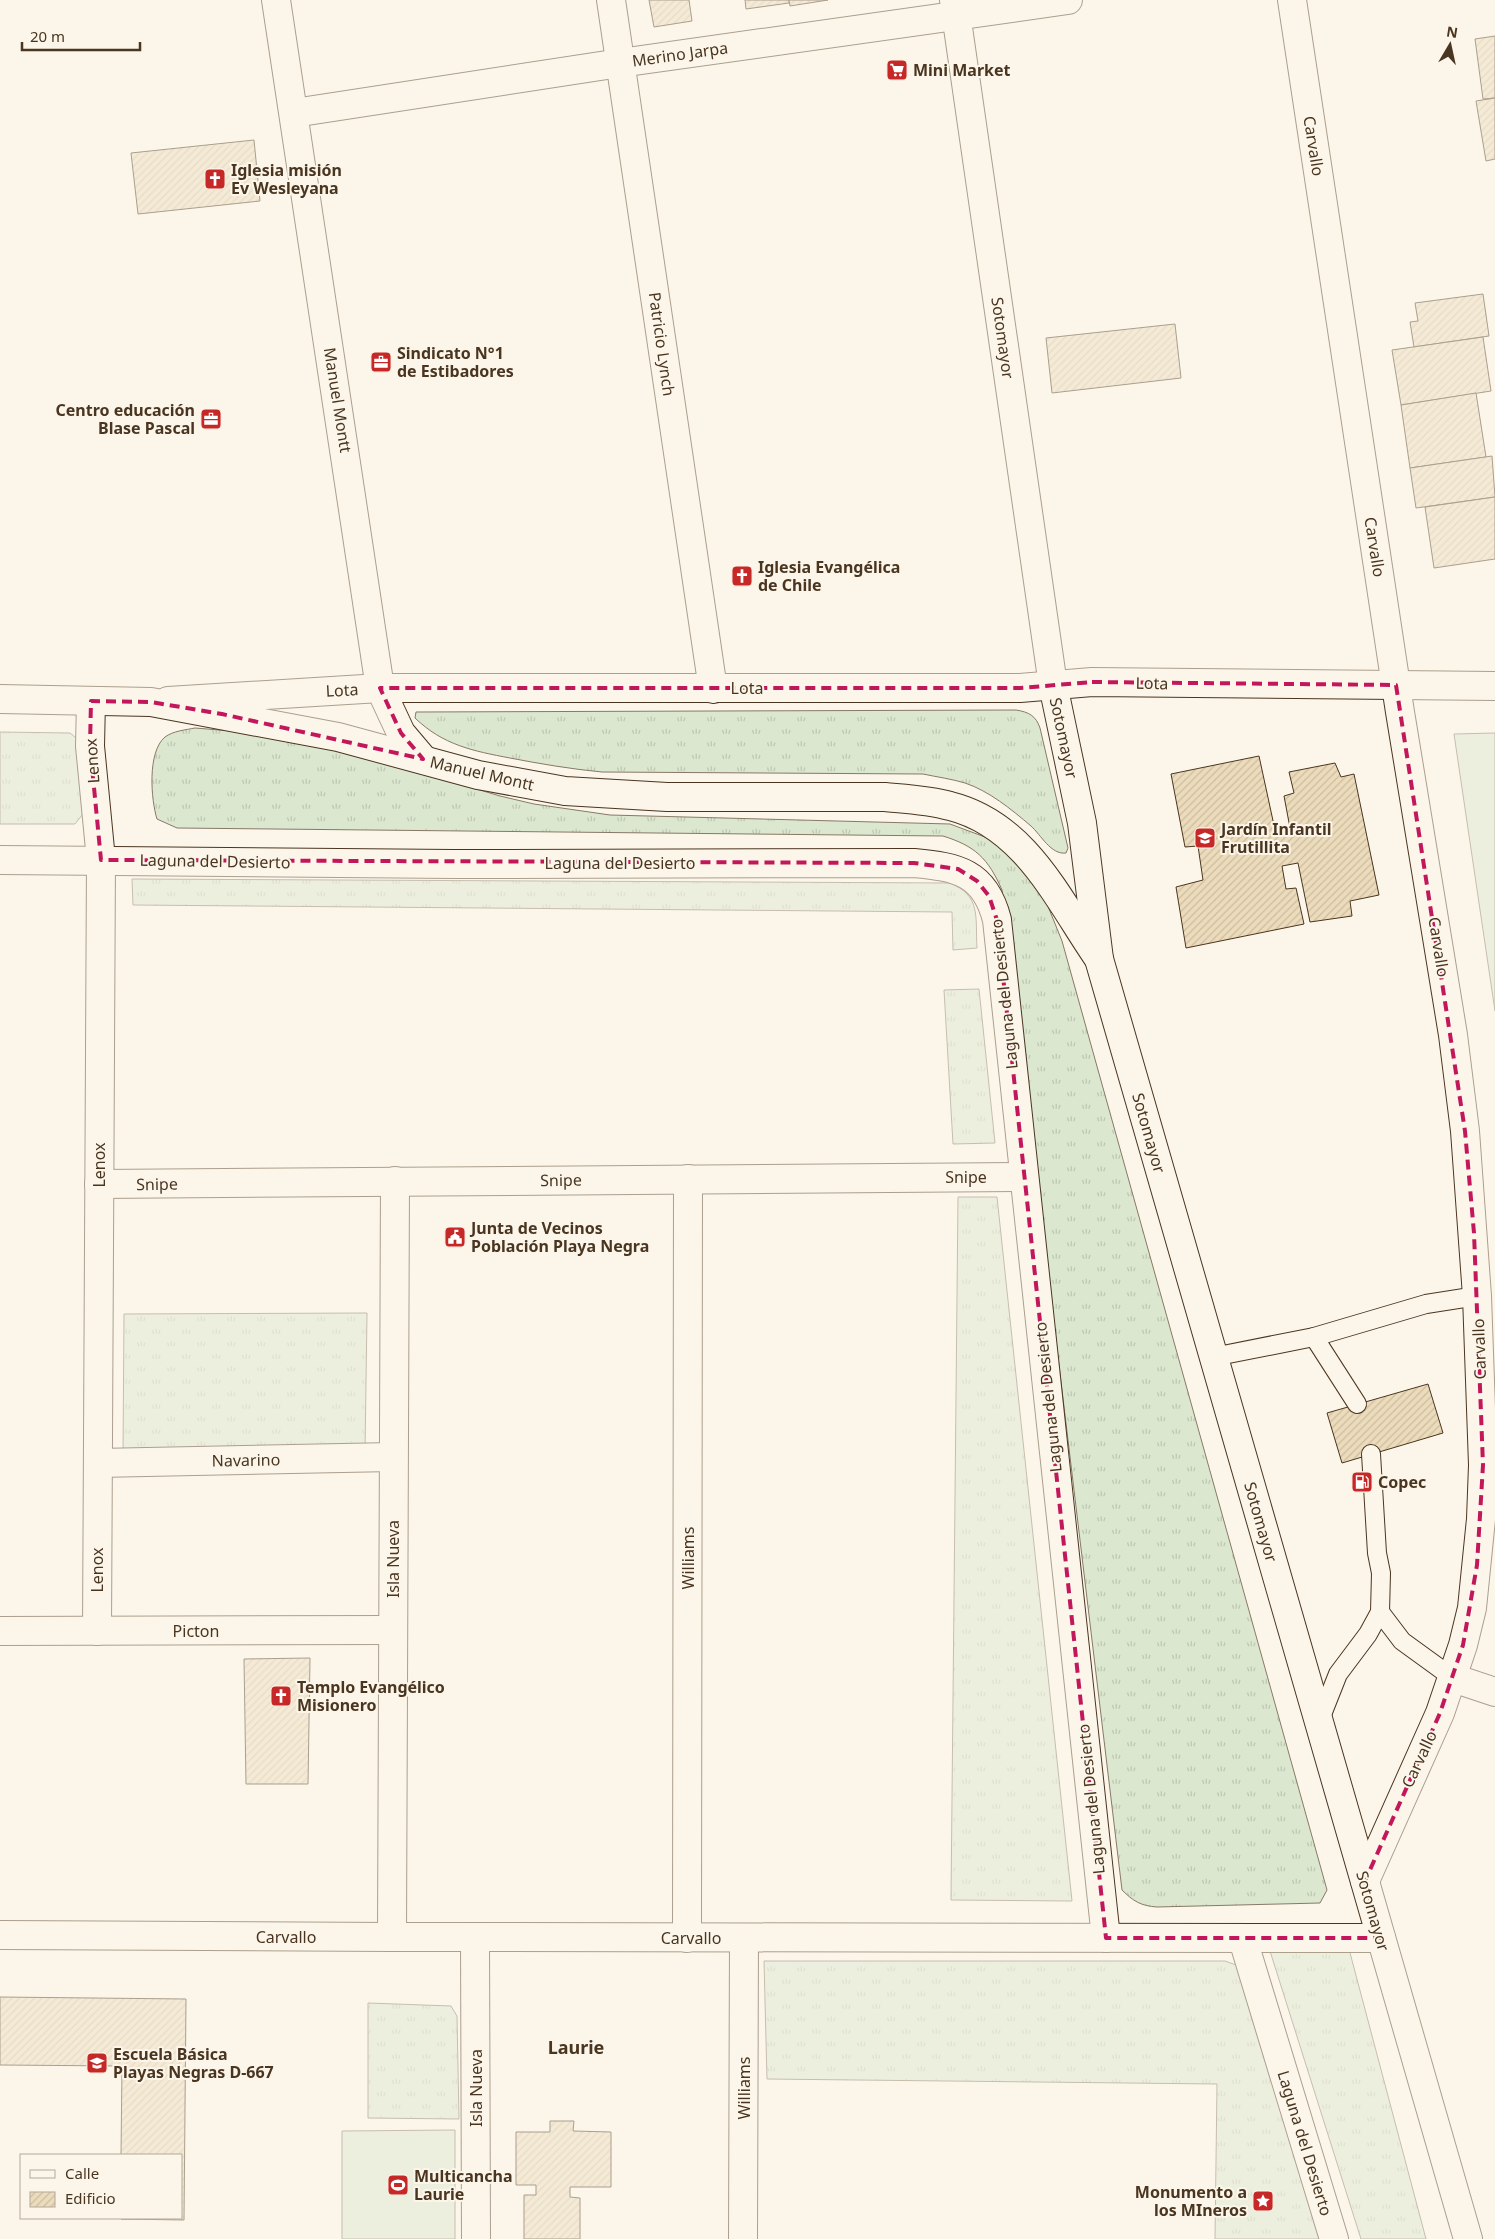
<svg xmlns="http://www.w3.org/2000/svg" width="1495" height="2239" font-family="'Noto Sans',sans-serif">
  <defs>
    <pattern id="grass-tufts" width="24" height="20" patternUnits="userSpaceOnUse" patternTransform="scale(1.25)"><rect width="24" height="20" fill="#dce7d0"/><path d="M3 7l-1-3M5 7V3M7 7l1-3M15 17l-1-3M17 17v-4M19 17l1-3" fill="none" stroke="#bec7b2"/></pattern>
    <pattern id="building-hatch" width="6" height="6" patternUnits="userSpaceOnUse" patternTransform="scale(1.25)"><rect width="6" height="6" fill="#ecdcbc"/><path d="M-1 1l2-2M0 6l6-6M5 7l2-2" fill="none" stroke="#ccbda1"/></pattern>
  </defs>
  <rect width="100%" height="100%" fill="#fbf6e9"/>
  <g fill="url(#grass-tufts)" stroke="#887966">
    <path d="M 1016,710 C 1029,712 1036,716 1040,728 L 1068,848 L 1066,853 C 1051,855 1041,835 1031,826 C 1011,809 989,791 965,783 C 952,779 937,777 923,774 L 602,772 C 571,769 541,764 510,758 C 473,751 443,745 415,718 L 416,712 Z"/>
    <path d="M 195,728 L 244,732 L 319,746 L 423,773 L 500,796 L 534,804 L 610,815 L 950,824 L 993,840 L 1041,889 L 1062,941 L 1327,1890 L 1320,1903 L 1157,1907 C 1141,1906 1133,1901 1122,1890 L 1002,890 C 988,858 975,846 943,836 L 177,828 L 157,819 C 151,800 147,752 165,737 C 173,731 185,730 195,728 Z"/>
    <path d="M 0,732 L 70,733 L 86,746 L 83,814 L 75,824 L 0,824 Z"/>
    <path d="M 132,879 L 949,883 C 982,895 975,918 977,948 L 953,950 L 952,912 L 133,905 Z"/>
    <path d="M 979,989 L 995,1143 L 953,1144 L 944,990 Z"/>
    <path d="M 958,1197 L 997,1197 L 1072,1901 L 951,1900 Z"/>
    <path d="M 367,1313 L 365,1451 L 123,1455 L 124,1314 Z"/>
    <path d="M 1345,1934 L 1426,2239 L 1361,2239 L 1270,1951 Z"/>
    <path d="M 764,1961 L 1225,1961 L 1242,1967 L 1322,2239 L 1215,2239 L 1217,2084 L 767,2079 Z"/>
    <path d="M 368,2003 L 451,2006 L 457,2016 L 459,2119 L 368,2118 Z"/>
  </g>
  <g fill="#dce7d0" stroke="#887966">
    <path d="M 1495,733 L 1495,1011 L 1454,734 Z"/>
    <path d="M 455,2130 L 455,2239 L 342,2239 L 342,2131 Z"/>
  </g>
  <g fill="url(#building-hatch)" stroke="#4a3520">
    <path d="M 649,0 L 689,0 L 692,21 L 654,27 Z"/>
    <path d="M 745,0 L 789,0 L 789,3 L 746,9 Z"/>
    <path d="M 789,0 L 828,0 L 790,6 Z"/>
    <path d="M 1495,36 L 1495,98 L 1483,99 L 1475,39 Z"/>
    <path d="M 1495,98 L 1495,159 L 1486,161 L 1476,101 Z"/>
    <path d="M 254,140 L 260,201 L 138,214 L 131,153 Z"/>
    <path d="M 1483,294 L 1489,336 L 1414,347 L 1410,322 L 1418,321 L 1415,303 Z"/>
    <path d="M 1175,324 L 1181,378 L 1052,393 L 1046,338 Z"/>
    <path d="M 1483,337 L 1491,391 L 1401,405 L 1392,350 Z"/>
    <path d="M 1476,393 L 1486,457 L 1410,468 L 1401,405 Z"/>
    <path d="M 1492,456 L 1495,497 L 1416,508 L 1410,468 Z"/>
    <path d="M 1495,497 L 1495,559 L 1434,568 L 1425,507 Z"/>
    <path d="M 1259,756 L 1275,830 L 1290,828 L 1284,796 L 1294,793 L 1289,772 L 1335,763 L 1341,777 L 1354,774 L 1379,895 L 1350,901 L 1352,916 L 1310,922 L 1298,863 L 1282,866 L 1286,889 L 1296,888 L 1304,924 L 1186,948 L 1176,887 L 1203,880 L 1198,846 L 1185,847 L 1171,774 Z"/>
    <path d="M 1428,1384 L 1443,1433 L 1342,1463 L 1327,1413 Z"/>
    <path d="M 310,1658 L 308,1784 L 246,1784 L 244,1659 Z"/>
    <path d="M 0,1997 L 186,1999 L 184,2220 L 121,2219 L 181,2218 L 181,2155 L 121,2155 L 122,2066 L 0,2065 Z"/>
    <path d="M 550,2121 L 574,2121 L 573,2131 L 611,2132 L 611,2187 L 570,2187 L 570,2197 L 580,2198 L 580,2239 L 524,2239 L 524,2195 L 536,2195 L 536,2185 L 516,2185 L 516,2132 L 550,2132 Z"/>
  </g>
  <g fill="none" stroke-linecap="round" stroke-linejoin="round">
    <g stroke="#4a3520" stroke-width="20">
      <g id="service">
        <path d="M 1314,1337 L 1357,1404"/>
        <path d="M 1213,1357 L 1314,1337 L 1426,1304 L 1477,1296"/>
        <path d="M 1380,1612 L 1402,1641 L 1453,1678"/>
        <path d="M 1319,1722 L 1338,1674 L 1368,1634 L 1380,1612 L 1381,1573 L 1377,1553 L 1371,1454"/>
      </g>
    </g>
    <g stroke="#4a3520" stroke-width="30">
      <g id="minor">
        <path d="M 611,0 L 713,689"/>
        <path d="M 294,113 L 620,63 L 1068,0"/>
        <path d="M 1396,685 L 1495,686"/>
        <path d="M 91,701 L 90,746 L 101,860 L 97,1631"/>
        <path d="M 0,860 L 453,864 L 914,863 C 957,867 985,872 997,920 L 1106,1938"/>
        <path d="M 99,1184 L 1024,1177"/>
        <path d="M 98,1463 L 393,1457"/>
        <path d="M 0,1631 L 393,1630"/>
        <path d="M 1453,1678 L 1495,1692"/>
        <path d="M 0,1935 L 392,1937 L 1381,1938"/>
        <path d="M 392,1937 L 395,1181"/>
        <path d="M 475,1937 L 476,2239"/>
        <path d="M 687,1938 L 688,1179"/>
        <path d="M 1235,1938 L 1244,1943 L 1334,2239"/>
        <path d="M 743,2239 L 744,1938"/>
      </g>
    </g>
    <g stroke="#4a3520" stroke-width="30">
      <g id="tertiary">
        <path d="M 276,0 L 380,688 L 401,733 L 423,759"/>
        <path d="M 168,701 L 380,688 L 1020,688 L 1092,682 L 1396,685"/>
      </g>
    </g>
    <g stroke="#4a3520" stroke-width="30">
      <g id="secondary">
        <path d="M 1292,0 L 1400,712 L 1453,1035 L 1465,1131 L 1477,1296 L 1483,1465 L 1481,1519 L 1472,1608 L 1463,1645 L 1440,1713 L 1365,1881"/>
        <path d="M 0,699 L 151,702 L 338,737 L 478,775 L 565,791 L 667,797 L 885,797 C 907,799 929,800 950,806 C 1026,825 1058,900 1099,959"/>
      </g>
    </g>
    <g stroke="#4a3520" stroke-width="30">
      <path id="primary" d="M 954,0 L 1053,685 L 1082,823 L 1099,959 L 1468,2239"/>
    </g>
    <use href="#service" stroke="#fbf6e9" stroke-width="18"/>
    <use href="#minor" stroke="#fbf6e9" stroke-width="28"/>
    <use href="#tertiary" stroke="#fbf6e9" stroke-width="28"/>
    <use href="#secondary" stroke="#fbf6e9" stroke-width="28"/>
    <use href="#primary" stroke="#fbf6e9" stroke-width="28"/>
  </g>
  <path d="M0 0H1495V2239H0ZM 1092,682 L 1396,685 L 1465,1131 L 1474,1233 L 1483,1465 L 1477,1565 L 1463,1645 L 1440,1713 L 1365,1881 L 1381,1938 L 1106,1938 L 997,920 L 989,896 L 977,881 L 958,869 L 914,863 L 101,860 L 90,746 L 91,701 L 151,702 L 222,714 L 423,759 L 401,733 L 380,688 L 1020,688 Z" fill="#fbf6e9" fill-opacity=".55" fill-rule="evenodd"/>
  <path fill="none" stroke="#c2185b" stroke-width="4" stroke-dasharray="10 6" stroke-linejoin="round" d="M 1092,682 L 1396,685 L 1465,1131 L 1474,1233 L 1483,1465 L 1477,1565 L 1463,1645 L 1440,1713 L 1365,1881 L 1381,1938 L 1106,1938 L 997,920 L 989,896 L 977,881 L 958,869 L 914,863 L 101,860 L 90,746 L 91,701 L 151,702 L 222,714 L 423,759 L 401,733 L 380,688 L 1020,688 Z"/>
  <defs>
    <g id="supermarket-square" transform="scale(1.125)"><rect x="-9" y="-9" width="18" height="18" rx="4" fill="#c62828" stroke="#fbf6e9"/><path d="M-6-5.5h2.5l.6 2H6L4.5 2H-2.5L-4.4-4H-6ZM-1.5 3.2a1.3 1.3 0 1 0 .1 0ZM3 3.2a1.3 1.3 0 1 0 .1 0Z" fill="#fff"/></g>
    <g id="church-square" transform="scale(1.125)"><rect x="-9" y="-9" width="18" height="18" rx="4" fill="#c62828" stroke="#fbf6e9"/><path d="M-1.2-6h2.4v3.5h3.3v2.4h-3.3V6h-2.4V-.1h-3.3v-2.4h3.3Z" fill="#fff"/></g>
    <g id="office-square" transform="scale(1.125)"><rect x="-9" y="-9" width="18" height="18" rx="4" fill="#c62828" stroke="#fbf6e9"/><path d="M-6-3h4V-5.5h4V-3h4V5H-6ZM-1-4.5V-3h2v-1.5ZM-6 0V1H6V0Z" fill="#fff"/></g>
    <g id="school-square" transform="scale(1.125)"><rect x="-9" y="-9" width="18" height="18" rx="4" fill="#c62828" stroke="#fbf6e9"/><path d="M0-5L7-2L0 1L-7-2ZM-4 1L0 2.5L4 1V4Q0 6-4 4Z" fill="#fff"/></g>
    <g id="civic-square" transform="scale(1.125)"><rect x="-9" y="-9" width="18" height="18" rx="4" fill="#c62828" stroke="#fbf6e9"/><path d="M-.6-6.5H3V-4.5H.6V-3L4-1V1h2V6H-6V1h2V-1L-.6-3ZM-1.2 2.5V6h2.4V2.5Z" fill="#fff"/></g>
    <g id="fuel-square" transform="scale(1.125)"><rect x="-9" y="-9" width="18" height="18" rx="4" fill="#c62828" stroke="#fbf6e9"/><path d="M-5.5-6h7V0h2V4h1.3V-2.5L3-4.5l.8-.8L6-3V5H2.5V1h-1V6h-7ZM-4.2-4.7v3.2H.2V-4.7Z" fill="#fff"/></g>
    <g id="stadium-square" transform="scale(1.125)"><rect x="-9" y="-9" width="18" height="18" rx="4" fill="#c62828" stroke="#fbf6e9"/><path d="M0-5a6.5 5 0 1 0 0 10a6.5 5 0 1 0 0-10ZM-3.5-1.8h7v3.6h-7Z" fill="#fff"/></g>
    <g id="sight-square" transform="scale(1.125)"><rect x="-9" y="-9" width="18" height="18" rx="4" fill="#c62828" stroke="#fbf6e9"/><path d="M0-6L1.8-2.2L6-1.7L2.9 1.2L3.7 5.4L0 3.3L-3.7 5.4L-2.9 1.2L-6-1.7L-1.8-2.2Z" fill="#fff"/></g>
  </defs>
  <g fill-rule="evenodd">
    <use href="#supermarket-square" x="897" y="70"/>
    <use href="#church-square" x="215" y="179"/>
    <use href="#office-square" x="381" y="362"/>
    <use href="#office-square" x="211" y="419"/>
    <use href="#church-square" x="742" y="576"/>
    <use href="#school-square" x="1205" y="838"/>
    <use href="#civic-square" x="455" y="1237"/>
    <use href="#fuel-square" x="1362" y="1482"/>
    <use href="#church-square" x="281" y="1696"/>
    <use href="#school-square" x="97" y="2063"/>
    <use href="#stadium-square" x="398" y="2185"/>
    <use href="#sight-square" x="1263" y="2201"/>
  </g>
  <g text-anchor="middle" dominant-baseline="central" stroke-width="4" stroke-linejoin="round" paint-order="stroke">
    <g font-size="16" fill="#4a3520" stroke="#fbf6e9">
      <text transform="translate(680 54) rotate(-8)">Merino Jarpa</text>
      <text transform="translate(1314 146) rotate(81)">Carvallo</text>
      <text transform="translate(1003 338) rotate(82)">Sotomayor</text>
      <text transform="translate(662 344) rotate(82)">Patricio Lynch</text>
      <text transform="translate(338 400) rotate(81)">Manuel Montt</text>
      <text transform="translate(1375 547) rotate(81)">Carvallo</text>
      <text transform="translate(1152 683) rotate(1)">Lota</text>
      <text x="747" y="688">Lota</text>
      <text transform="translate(342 690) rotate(-3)">Lota</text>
      <text transform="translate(1064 738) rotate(78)">Sotomayor</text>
      <text transform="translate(92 761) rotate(-94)">Lenox</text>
      <text transform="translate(482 773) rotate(13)">Manuel Montt</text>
      <text transform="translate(215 861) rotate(1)">Laguna del Desierto</text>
      <text x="620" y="863">Laguna del Desierto</text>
      <text transform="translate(1439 947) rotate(81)">Carvallo</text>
      <text transform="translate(1004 994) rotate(-96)">Laguna del Desierto</text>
      <text transform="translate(1149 1133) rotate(74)">Sotomayor</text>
      <text transform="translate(99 1165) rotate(-90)">Lenox</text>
      <text x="966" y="1177">Snipe</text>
      <text transform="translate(561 1180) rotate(-1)">Snipe</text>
      <text transform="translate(157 1184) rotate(-1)">Snipe</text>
      <text transform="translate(1479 1349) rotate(-92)">Carvallo</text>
      <text transform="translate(1048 1397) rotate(-96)">Laguna del Desierto</text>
      <text transform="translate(246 1460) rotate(-1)">Navarino</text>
      <text transform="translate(1261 1522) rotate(74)">Sotomayor</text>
      <text transform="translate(688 1558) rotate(-90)">Williams</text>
      <text transform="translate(393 1559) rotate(-90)">Isla Nueva</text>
      <text transform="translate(97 1570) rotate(-90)">Lenox</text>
      <text x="196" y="1631">Picton</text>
      <text transform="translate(1419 1759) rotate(-65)">Carvallo</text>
      <text transform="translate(1091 1799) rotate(-96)">Laguna del Desierto</text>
      <text transform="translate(1373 1911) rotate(74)">Sotomayor</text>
      <text x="286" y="1937">Carvallo</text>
      <text x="691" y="1938">Carvallo</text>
      <text transform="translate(476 2088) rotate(-90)">Isla Nueva</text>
      <text transform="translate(744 2088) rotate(-90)">Williams</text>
      <text transform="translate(1305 2143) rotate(73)">Laguna del Desierto</text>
    </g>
    <g font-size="16" font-weight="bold" fill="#4a3520" stroke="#fbf6e9" text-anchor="start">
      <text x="913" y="70">Mini Market</text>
      <text x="231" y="170">Iglesia misión<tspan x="231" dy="18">Ev Wesleyana</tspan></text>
      <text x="397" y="353">Sindicato N°1<tspan x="397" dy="18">de Estibadores</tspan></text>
      <text x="195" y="410" text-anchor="end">Centro educación<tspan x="195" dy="18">Blase Pascal</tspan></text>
      <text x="758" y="567">Iglesia Evangélica<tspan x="758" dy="18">de Chile</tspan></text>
      <text x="1221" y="829">Jardín Infantil<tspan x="1221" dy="18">Frutillita</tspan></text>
      <text x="471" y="1228">Junta de Vecinos<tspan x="471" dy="18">Población Playa Negra</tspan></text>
      <text x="1378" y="1482">Copec</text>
      <text x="297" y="1687">Templo Evangélico<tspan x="297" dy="18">Misionero</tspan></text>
      <text x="113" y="2054">Escuela Básica<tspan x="113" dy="18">Playas Negras D-667</tspan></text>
      <text x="414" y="2176">Multicancha<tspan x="414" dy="18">Laurie</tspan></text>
      <text x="1247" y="2192" text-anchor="end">Monumento a<tspan x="1247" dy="18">los MIneros</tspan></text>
    </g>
    <g font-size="18" font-weight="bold" fill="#4a3520" stroke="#fbf6e9">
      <text x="576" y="2047">Laurie</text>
    </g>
  </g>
  <rect x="20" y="2154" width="162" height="65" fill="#fbf6e9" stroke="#b4a999"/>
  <rect x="30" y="2170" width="25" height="8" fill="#fbf6e9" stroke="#b4a999"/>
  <text x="65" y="2179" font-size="15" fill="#4a3520">Calle</text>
  <rect x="30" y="2192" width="25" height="15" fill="url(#building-hatch)" stroke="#b4a999"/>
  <text x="65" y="2204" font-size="15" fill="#4a3520">Edificio</text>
  <g transform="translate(1450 45) rotate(9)" stroke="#fbf6e9" stroke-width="4" paint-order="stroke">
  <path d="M0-4L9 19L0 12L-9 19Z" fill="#4a3520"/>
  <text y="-8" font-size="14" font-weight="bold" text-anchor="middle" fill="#4a3520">N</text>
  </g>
  <path d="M22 42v8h118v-8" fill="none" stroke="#4a3520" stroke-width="2.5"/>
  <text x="30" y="42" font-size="15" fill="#4a3520" stroke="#fbf6e9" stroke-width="4" paint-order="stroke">20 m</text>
</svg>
